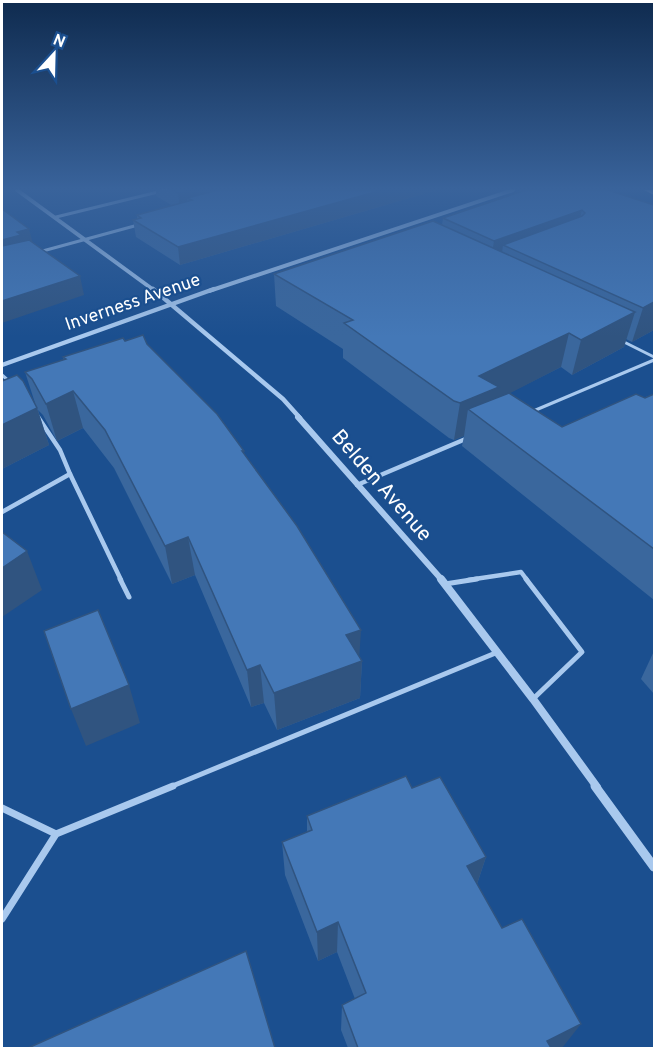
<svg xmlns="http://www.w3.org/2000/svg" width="656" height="1050" font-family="Overpass,sans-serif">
  <rect width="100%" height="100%" fill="#1b4f8f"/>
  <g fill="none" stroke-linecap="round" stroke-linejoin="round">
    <g stroke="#a9c9ee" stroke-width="3">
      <path d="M 56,217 L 166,190"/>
      <path d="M 39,252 L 138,225"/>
      <path d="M 620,340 L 654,357"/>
      <path d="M 2,375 L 10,382"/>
      <path d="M 531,412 L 654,360"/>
      <path d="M 38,416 L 39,418"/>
    </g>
    <g stroke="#a9c9ee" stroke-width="4.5">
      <path d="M 70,474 L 121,580"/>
      <path d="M 357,485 L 468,438"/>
      <path d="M 2,512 L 70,474 L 60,450 L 38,417"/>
      <path d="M 468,580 L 521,572 L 527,580"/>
    </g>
    <g stroke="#a9c9ee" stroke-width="5">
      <path d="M 120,579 L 129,597"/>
      <path d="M 526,579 L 582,652 L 533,699"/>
      <path d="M 445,584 L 477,579"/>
      <path d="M 170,787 L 498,652"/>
    </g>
    <g stroke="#a9c9ee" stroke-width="7">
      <path d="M 2,808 L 56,834"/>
      <path d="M 2,919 L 56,834 L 173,786"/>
    </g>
    <g stroke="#a9c9ee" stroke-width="4">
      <path d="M 17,190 L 155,291"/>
      <path d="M 209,291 L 513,190"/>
    </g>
    <g stroke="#a9c9ee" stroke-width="4.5">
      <path d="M 153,289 L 283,399 L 300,418"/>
      <path d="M 2,365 L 214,289"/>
    </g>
    <path stroke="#a9c9ee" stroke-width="6" d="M 298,417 L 442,580"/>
    <path stroke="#a9c9ee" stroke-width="8" d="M 441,579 L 533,699 L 597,787"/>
    <path stroke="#a9c9ee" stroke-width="9" d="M 595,786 L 654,867"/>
    <path fill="#fff" fill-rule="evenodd" d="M 644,190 L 654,190 L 654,195 Z"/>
  </g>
  <g fill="#3a679d">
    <path d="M 156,190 L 437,190 L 180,265 L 136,237 L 133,220 L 137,219 L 137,215 L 173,206 L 156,196 Z"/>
    <path d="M 519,190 L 608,190 L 654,330 L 632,342 L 626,339 L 624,347 L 572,375 L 561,367 L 509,393 L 562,427 L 654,394 L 654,600 L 462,446 L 464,436 L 454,440 L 449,438 L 343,358 L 343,349 L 276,306 L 274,274 L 442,225 L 443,218 L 520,192 Z"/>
    <path d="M 125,341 L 147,344 L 244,455 L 362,661 L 360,698 L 277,730 L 264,703 L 251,707 L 195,575 L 172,584 L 114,468 L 83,428 L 57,441 L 43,415 L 38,410 L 49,445 L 2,469 L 2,381 L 35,403 L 25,372 L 64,360 L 63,357 Z"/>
    <path d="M 654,651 L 654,694 L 641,679 Z"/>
    <path d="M 412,788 L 486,857 L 477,884 L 562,1048 L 348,1048 L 341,1030 L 342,1005 L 355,999 L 337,952 L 318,961 L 285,875 L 282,842 L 307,832 L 307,816 Z"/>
  </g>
  <g fill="#305480">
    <path d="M 190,190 L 254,190 L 192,200 L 187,198 L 188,207 L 180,210 L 178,193 Z"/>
    <path d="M 382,190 L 437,190 L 180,265 L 178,247 Z"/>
    <path d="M 582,210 L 575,239 L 503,245 L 500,268 L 489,272 L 494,241 Z"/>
    <path d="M 29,229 L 34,247 L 2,259 L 2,240 L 17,232 Z"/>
    <path d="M 80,276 L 84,295 L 2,323 L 2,301 Z"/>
    <path d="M 654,302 L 654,330 L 632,342 L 643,308 Z"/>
    <path d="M 635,312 L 624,347 L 572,375 L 581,340 Z"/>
    <path d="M 569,333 L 561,367 L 497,400 L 468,409 L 464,436 L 454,440 L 460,403 L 479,376 Z"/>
    <path d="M 73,391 L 83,428 L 57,441 L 46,404 Z"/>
    <path d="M 37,408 L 49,445 L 2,469 L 2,425 Z"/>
    <path d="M 188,537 L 195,575 L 172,584 L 165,546 Z"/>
    <path d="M 27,551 L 42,590 L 2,617 L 2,568 Z"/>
    <path d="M 361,630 L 359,662 L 362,661 L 360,698 L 277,730 L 274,693 L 346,635 Z"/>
    <path d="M 260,665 L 264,703 L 251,707 L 247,670 Z"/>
    <path d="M 129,685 L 140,723 L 86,746 L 71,709 Z"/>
    <path d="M 486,857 L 475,890 L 467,866 Z"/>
    <path d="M 338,922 L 337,952 L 318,961 L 317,932 Z"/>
    <path d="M 581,1024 L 562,1048 L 542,1048 L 547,1041 Z"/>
  </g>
  <g fill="#4478b7" stroke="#305480" stroke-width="1.5">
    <path d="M 172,190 L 190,190 L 178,193 Z"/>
    <path d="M 218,190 L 382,190 L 178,247 L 133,220 L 141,218 L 137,215 L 192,200 L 187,198 Z"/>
    <path d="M 526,190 L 608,190 L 654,205 L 654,302 L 643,308 L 503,245 L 582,216 L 585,213 L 582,210 L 494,241 L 443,218 Z"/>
    <path d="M 2,209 L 29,229 L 17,232 L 21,235 L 2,240 Z"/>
    <path d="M 433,221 L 635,312 L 581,340 L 569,333 L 479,376 L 499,387 L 460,403 L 454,401 L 344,323 L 353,320 L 274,274 Z"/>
    <path d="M 29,240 L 80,276 L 2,301 L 2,246 Z"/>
    <path d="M 143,335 L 147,344 L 217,414 L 244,451 L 242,451 L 297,526 L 361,630 L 346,635 L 362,661 L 274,693 L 260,665 L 247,670 L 188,537 L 165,546 L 105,430 L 73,391 L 46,404 L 32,379 L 25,372 L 66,359 L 63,357 L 123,338 L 125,341 Z"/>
    <path d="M 17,375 L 23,381 L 37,408 L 2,425 L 2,381 Z"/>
    <path d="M 509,393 L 562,427 L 636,394 L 645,398 L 654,394 L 654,549 L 468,409 Z"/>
    <path d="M 2,532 L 27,551 L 2,568 Z"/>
    <path d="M 98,610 L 129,685 L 71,709 L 44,631 Z"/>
    <path d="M 406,776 L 412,788 L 440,777 L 486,857 L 467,866 L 502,928 L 522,919 L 581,1024 L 547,1041 L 551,1048 L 358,1048 L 342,1005 L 366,993 L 338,922 L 317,932 L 282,842 L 312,830 L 307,816 Z"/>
    <path d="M 246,951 L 275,1048 L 28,1048 Z"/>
  </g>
  <linearGradient id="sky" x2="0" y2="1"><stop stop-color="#0f2b4f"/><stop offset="0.56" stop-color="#39639b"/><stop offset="1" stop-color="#39639b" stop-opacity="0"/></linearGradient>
  <rect width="656" height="337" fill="url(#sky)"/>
  <g text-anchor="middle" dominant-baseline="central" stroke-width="4.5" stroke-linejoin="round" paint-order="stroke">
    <g font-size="18" fill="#fff" stroke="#1b4f8f">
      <text transform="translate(133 303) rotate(-19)">Inverness Avenue</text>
    </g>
    <g font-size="21" fill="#fff" stroke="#1b4f8f">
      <text transform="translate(381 486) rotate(49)">Belden Avenue</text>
    </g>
  </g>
  <rect width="656" height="1050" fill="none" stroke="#ffffff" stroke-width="6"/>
  <g transform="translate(54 54) rotate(22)" stroke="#1b4f8f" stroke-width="4.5" paint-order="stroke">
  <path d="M0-4.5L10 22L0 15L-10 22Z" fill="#ffffff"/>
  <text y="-9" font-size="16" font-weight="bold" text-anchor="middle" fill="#ffffff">N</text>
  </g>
</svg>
